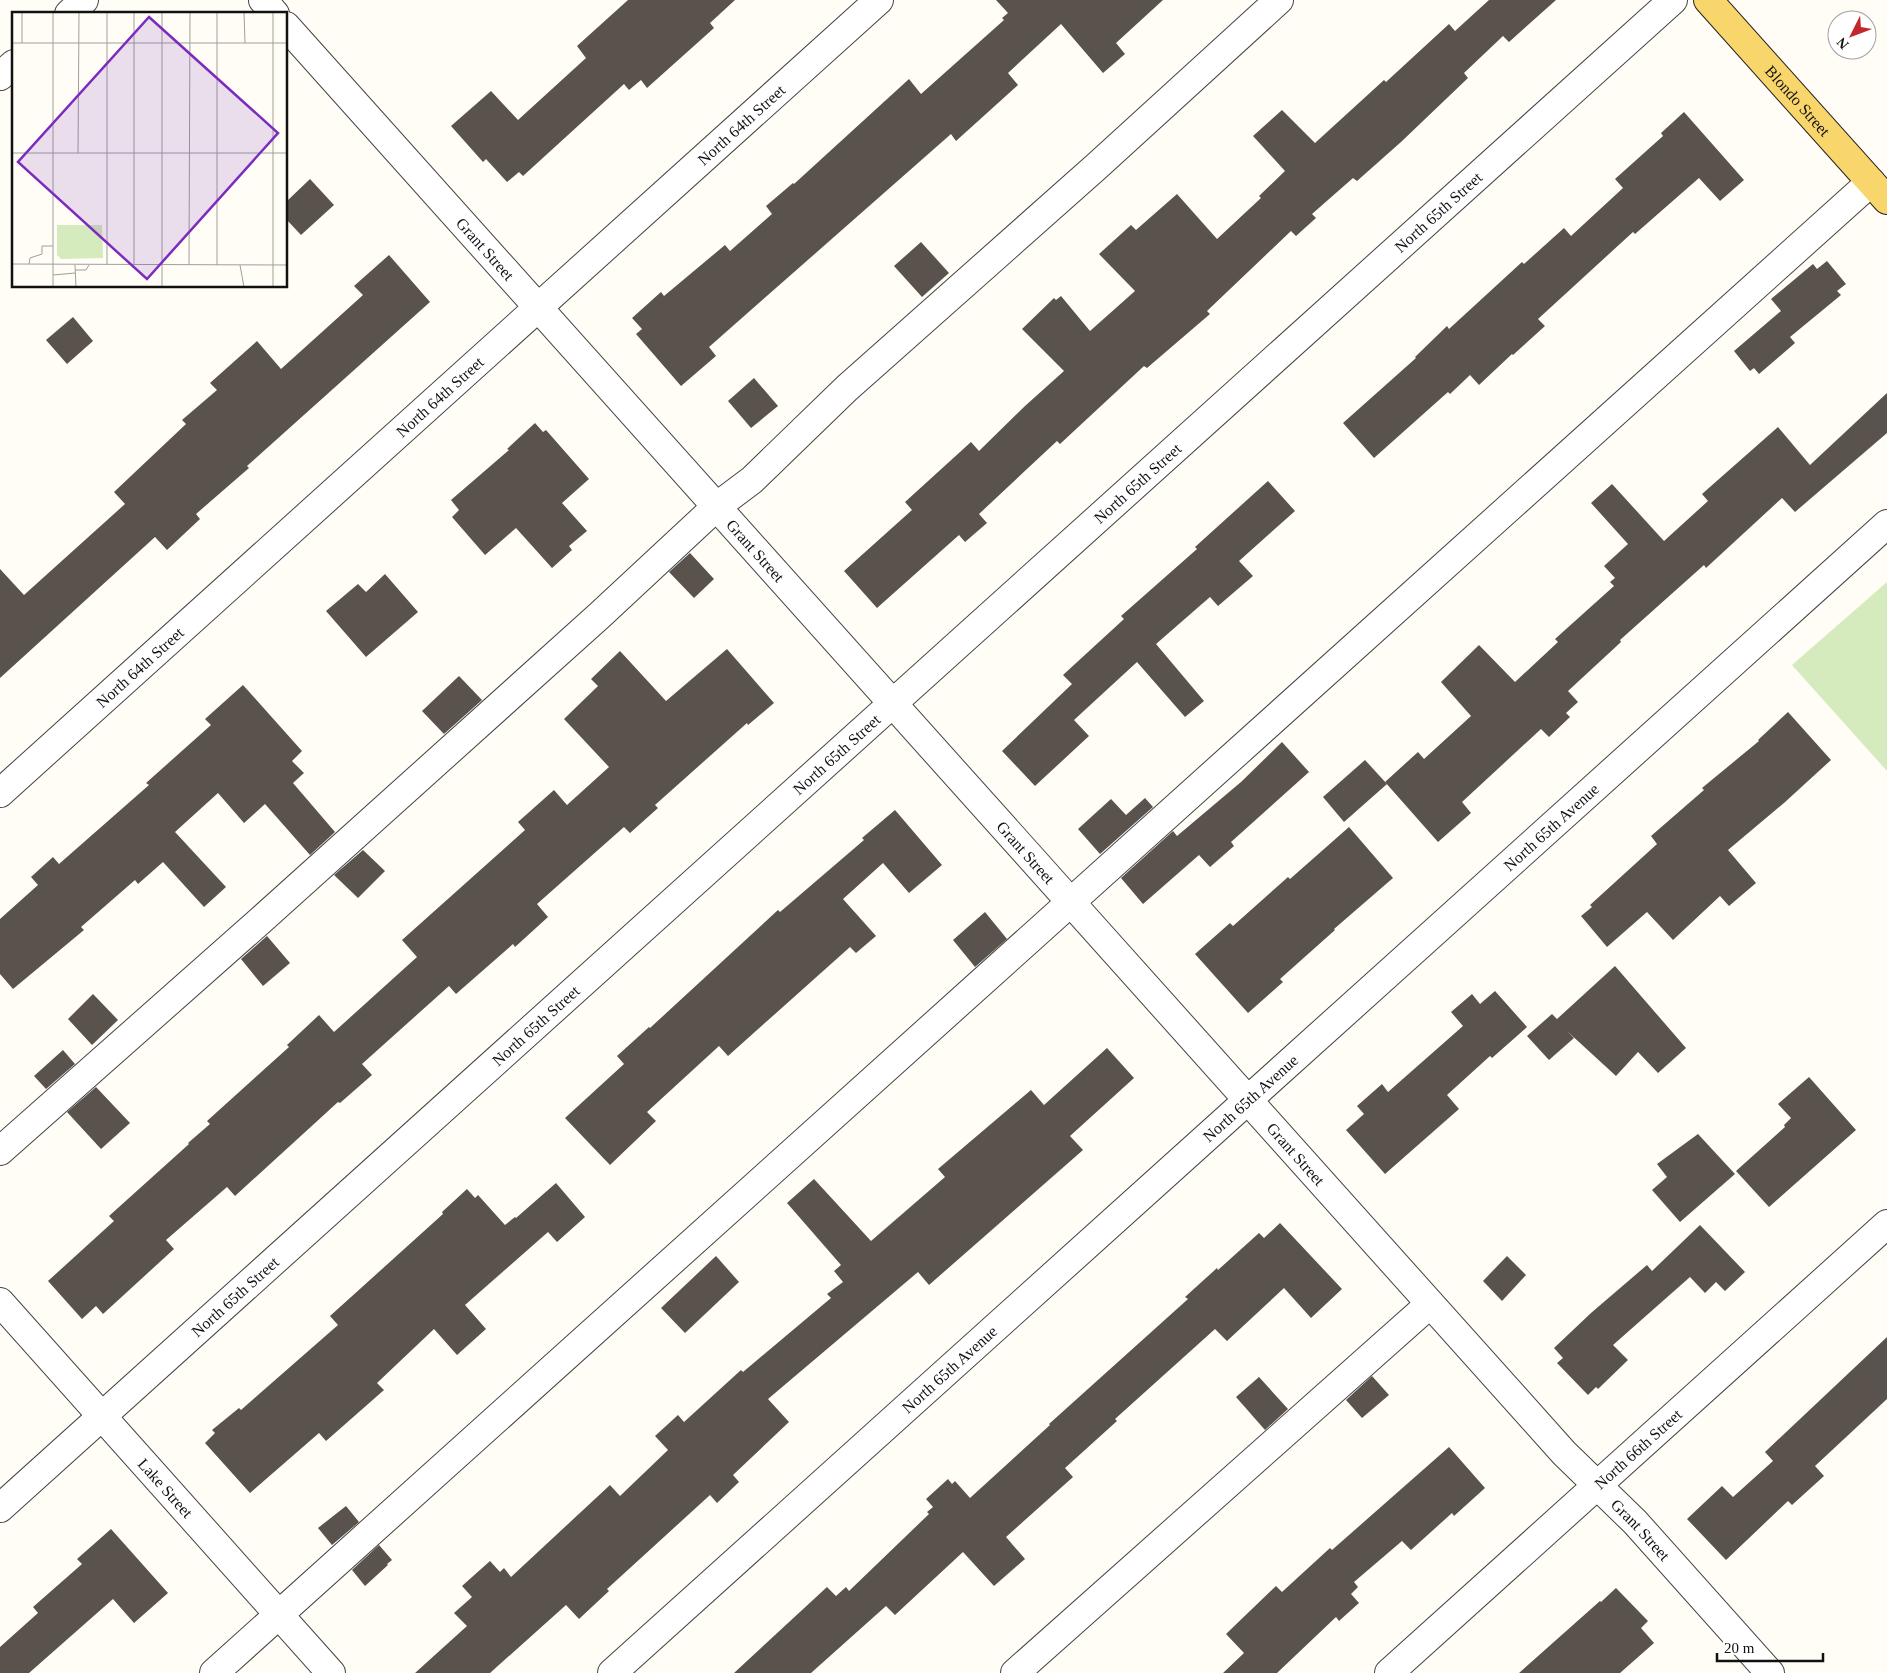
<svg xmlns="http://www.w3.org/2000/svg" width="1887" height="1673" font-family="'Times New Roman',serif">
  <rect width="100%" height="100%" fill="#fffdf5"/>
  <path fill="#d5ebbd" d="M 1887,582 L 1887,771 L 1792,665 Z"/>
  <g fill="#5a524d">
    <path d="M 628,0 L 735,0 L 710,23 L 714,28 L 647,88 L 641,80 L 629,90 L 624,84 L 523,176 L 519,172 L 507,182 L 486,159 L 483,162 L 451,126 L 491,91 L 518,120 L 586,58 L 577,46 Z"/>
    <path d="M 996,0 L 1163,0 L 1116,43 L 1125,54 L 1103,73 L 1061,24 L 1008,73 L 1018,85 L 956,141 L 951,134 L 709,347 L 716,356 L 681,386 L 636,334 L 642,329 L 632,318 L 661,292 L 664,296 L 725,245 L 730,251 L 772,214 L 766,206 L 793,183 L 794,184 L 909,79 L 921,94 L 1004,20 L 1002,18 L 1008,13 Z"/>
    <path d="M 1489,0 L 1556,0 L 1509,42 L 1503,36 L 1464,73 L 1468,78 L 1401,142 L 1357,181 L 1353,178 L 1312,214 L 1316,218 L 1296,236 L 1291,231 L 1207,311 L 1210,314 L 1147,368 L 1144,366 L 1060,444 L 1057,441 L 979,514 L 987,523 L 965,542 L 959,535 L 877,608 L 844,571 L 912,510 L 905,502 L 971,442 L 979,451 L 1025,406 L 1064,371 L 1022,329 L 1054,298 L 1056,300 L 1061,296 L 1090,331 L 1135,291 L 1099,254 L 1131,225 L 1136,230 L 1177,194 L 1217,239 L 1261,198 L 1259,196 L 1285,171 L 1253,136 L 1282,110 L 1315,143 L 1384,80 L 1386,82 L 1449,24 L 1455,31 Z"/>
    <path d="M 1684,112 L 1744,180 L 1720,201 L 1699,178 L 1635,234 L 1633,232 L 1538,319 L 1545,326 L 1513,355 L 1512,354 L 1479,385 L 1470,375 L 1450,394 L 1448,392 L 1374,458 L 1343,423 L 1416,358 L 1415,357 L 1447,326 L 1449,329 L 1522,262 L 1524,264 L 1564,228 L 1571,236 L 1623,188 L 1615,179 L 1663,136 L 1661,133 Z"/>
    <path d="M 310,179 L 334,205 L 301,235 L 286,219 L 286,202 Z"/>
    <path d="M 921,242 L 949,273 L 922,297 L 894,266 Z"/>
    <path d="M 389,255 L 430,302 L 247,466 L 249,468 L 196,514 L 200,519 L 167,550 L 155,537 L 0,678 L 0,569 L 24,595 L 125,504 L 114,492 L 186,424 L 182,420 L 217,390 L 210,383 L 257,341 L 281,369 L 363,295 L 354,286 Z"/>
    <path d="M 1827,261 L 1846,284 L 1837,291 L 1841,295 L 1790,337 L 1795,343 L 1759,374 L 1754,368 L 1750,371 L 1734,351 L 1781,311 L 1771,299 L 1813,264 L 1817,269 Z"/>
    <path d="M 73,317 L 93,341 L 67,364 L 46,340 Z"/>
    <path d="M 754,378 L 778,406 L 751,428 L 728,401 Z"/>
    <path d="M 1887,393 L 1887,433 L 1795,512 L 1782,498 L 1706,568 L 1704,565 L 1620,640 L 1621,642 L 1568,691 L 1578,702 L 1566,713 L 1570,717 L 1549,737 L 1541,729 L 1462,802 L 1471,813 L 1438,842 L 1385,782 L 1418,752 L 1424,759 L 1471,716 L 1441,682 L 1479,645 L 1515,682 L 1558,642 L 1555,639 L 1614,586 L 1610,582 L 1615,578 L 1604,566 L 1628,544 L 1591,503 L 1612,484 L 1664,541 L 1708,501 L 1702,494 L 1778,427 L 1810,465 Z"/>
    <path d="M 535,423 L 543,432 L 546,430 L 589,479 L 562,503 L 587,531 L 569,546 L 572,550 L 552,568 L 516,528 L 485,555 L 452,517 L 459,510 L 451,500 L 509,450 L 507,449 Z"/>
    <path d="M 1268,481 L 1295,511 L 1239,561 L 1253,576 L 1218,606 L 1210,597 L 1156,644 L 1204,701 L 1185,717 L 1137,662 L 1074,720 L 1089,736 L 1035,786 L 1002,751 L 1072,684 L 1063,675 L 1124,619 L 1121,616 L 1197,549 L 1195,547 Z"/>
    <path d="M 690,553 L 714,579 L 694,598 L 669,572 Z"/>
    <path d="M 385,574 L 418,612 L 366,657 L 326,611 L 358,584 L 366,592 Z"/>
    <path d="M 727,649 L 774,703 L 748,725 L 747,723 L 655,805 L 658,808 L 630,833 L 624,827 L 537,904 L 548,917 L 515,947 L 513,944 L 456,994 L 449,986 L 362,1064 L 372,1075 L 340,1103 L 338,1102 L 235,1196 L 227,1187 L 166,1240 L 174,1249 L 103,1314 L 96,1306 L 82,1319 L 48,1281 L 114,1221 L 109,1216 L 189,1144 L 188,1143 L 210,1124 L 207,1121 L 289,1047 L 287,1045 L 319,1015 L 334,1032 L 417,957 L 402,940 L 525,830 L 518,822 L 554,790 L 567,805 L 609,767 L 564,719 L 598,686 L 591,679 L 620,651 L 666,701 Z"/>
    <path d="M 459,676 L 482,700 L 444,734 L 422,711 Z"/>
    <path d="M 243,685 L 302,751 L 292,761 L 304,773 L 293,783 L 335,832 L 310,855 L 265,804 L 244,823 L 218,793 L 175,832 L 226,887 L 204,907 L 163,862 L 138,884 L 135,880 L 81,927 L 84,930 L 13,989 L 0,974 L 0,919 L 38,885 L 31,877 L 53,857 L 59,864 L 149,785 L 146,783 L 211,725 L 205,719 Z"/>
    <path d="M 1788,712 L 1831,760 L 1784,803 L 1728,850 L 1756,883 L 1729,906 L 1720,896 L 1673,940 L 1647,912 L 1607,947 L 1581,916 L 1592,907 L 1590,905 L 1657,844 L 1651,836 L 1704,790 L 1702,788 L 1759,741 L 1758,740 Z"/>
    <path d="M 1282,742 L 1309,772 L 1231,842 L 1234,846 L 1210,867 L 1199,855 L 1143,904 L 1121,878 L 1173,831 L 1177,836 L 1241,782 Z"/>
    <path d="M 1365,760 L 1387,784 L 1344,822 L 1323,797 Z"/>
    <path d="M 1145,798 L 1153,807 L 1100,854 L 1078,829 L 1111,799 L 1126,815 Z"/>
    <path d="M 895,810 L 942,865 L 909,893 L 883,863 L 843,899 L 876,936 L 856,953 L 850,947 L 728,1056 L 719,1046 L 647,1112 L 656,1121 L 610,1165 L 565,1118 L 624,1064 L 617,1056 L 649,1027 L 650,1028 L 778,910 L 780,912 L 864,840 L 862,838 Z"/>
    <path d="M 1349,827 L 1393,878 L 1334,929 L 1335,930 L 1280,979 L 1283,982 L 1248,1013 L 1195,954 L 1230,923 L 1233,926 L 1288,877 L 1290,879 Z"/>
    <path d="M 363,850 L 385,871 L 358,898 L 334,875 Z"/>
    <path d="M 985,912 L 1007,939 L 975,967 L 953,940 Z"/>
    <path d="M 267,936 L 290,963 L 263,986 L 241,959 Z"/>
    <path d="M 1615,966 L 1686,1048 L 1658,1073 L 1638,1052 L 1616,1076 L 1567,1031 L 1574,1038 L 1549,1060 L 1527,1036 L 1552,1014 L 1557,1019 Z"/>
    <path d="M 1495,991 L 1527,1027 L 1492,1058 L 1490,1056 L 1447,1095 L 1459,1109 L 1385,1174 L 1346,1130 L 1364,1114 L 1357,1106 L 1382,1084 L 1388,1092 L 1463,1026 L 1451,1012 L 1472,994 L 1480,1004 Z"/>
    <path d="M 93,994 L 118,1020 L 92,1045 L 68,1019 Z"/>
    <path d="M 1107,1048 L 1134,1078 L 1070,1136 L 1083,1150 L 929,1285 L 918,1272 L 768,1399 L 789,1422 L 733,1475 L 739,1482 L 717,1503 L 710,1495 L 607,1589 L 609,1591 L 579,1619 L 566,1605 L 490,1673 L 415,1673 L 467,1626 L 454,1613 L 472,1597 L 462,1586 L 490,1561 L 500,1572 L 504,1568 L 511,1577 L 610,1485 L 620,1496 L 668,1450 L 655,1436 L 678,1415 L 684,1422 L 741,1370 L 743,1372 L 831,1298 L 827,1294 L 843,1282 L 834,1271 L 841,1265 L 787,1203 L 814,1179 L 871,1241 L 945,1177 L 938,1169 L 1031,1090 L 1044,1105 Z"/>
    <path d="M 63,1050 L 75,1064 L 46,1089 L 34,1076 Z"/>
    <path d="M 1809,1077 L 1856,1130 L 1769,1207 L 1736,1171 L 1785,1127 L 1784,1125 L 1791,1118 L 1778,1104 Z"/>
    <path d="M 96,1087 L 130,1123 L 101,1149 L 67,1112 Z"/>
    <path d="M 1698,1134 L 1735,1174 L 1680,1222 L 1652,1190 L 1667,1177 L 1657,1164 Z"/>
    <path d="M 556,1183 L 585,1217 L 557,1242 L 548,1232 L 465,1305 L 486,1329 L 457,1355 L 434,1329 L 377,1383 L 384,1390 L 326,1441 L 319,1433 L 250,1493 L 205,1443 L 215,1433 L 212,1430 L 239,1408 L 241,1410 L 338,1325 L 330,1316 L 443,1214 L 442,1212 L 467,1189 L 475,1198 L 478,1195 L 505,1225 L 515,1217 L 516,1218 Z"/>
    <path d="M 1280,1223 L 1342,1289 L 1311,1318 L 1284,1288 L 1227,1341 L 1215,1329 L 1115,1419 L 1117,1421 L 1065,1468 L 1073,1477 L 1006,1537 L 1025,1559 L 994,1586 L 963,1552 L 895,1615 L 886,1606 L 811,1673 L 734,1673 L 827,1587 L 836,1596 L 846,1587 L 849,1591 L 929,1514 L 927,1512 L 933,1507 L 926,1499 L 948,1479 L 952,1484 L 955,1481 L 970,1498 L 1050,1425 L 1049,1424 L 1188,1299 L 1185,1297 L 1217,1268 L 1218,1270 L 1259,1233 L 1264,1238 Z"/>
    <path d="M 1700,1225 L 1745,1272 L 1725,1291 L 1716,1282 L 1705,1293 L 1690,1277 L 1613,1345 L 1628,1360 L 1598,1389 L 1596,1387 L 1588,1395 L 1557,1363 L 1563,1358 L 1554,1348 L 1591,1313 L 1647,1265 L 1652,1271 Z"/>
    <path d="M 716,1256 L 739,1282 L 685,1333 L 661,1308 Z"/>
    <path d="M 1507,1256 L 1526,1275 L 1502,1301 L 1483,1281 Z"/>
    <path d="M 1887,1337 L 1887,1399 L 1815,1466 L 1824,1476 L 1792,1505 L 1788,1501 L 1726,1560 L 1687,1519 L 1722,1486 L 1733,1497 L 1773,1461 L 1765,1452 Z"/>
    <path d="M 1372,1376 L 1389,1395 L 1362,1418 L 1346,1400 Z"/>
    <path d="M 1259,1377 L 1288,1409 L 1265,1430 L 1236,1397 Z"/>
    <path d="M 1449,1447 L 1485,1488 L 1454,1516 L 1452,1513 L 1411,1550 L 1402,1541 L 1354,1582 L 1358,1587 L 1351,1594 L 1359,1603 L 1339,1621 L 1336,1617 L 1277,1673 L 1223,1673 L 1244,1653 L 1226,1634 L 1276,1586 L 1282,1592 L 1330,1548 L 1332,1550 Z"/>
    <path d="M 346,1506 L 359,1522 L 332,1545 L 318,1528 Z"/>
    <path d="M 111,1529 L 168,1593 L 134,1623 L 113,1599 L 29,1673 L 0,1673 L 0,1647 L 38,1613 L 33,1607 L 82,1564 L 77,1559 Z"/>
    <path d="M 379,1545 L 392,1560 L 387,1564 L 388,1565 L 365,1586 L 352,1570 Z"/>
    <path d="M 1616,1588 L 1648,1621 L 1641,1628 L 1654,1643 L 1620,1673 L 1519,1673 L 1600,1601 L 1601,1602 Z"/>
  </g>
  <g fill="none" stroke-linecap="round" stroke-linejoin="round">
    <g stroke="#444" stroke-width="30">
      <g id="minor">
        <path d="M 263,0 L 275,14"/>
        <path d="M 69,14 L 84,0"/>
        <path id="s1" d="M 286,26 L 1564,1453 L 1635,1522 L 1770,1673"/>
        <path d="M 0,76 L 14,64"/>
        <path id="s2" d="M 0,793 L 879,0"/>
        <path d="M 0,1151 L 261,920 L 600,615 L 716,507 L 752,480 L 847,388 L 1097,166 L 1279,0"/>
        <path id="s3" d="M 0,1302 L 331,1673"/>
        <path id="s4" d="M 0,1508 L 1673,0"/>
        <path d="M 214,1673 L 1871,182"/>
        <path id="s5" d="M 612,1673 L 1887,524"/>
        <path d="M 1015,1673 L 1430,1304"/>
        <path id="s6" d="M 1389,1673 L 1887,1224"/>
      </g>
    </g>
    <g stroke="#222" stroke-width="30">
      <g id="major">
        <path id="s7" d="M 1708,0 L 1887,200"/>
      </g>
    </g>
    <use href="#minor" stroke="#fff" stroke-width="28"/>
    <use href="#major" stroke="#f9d66b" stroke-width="28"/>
  </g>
  <g text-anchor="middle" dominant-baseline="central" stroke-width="5" stroke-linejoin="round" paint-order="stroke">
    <g font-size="16" fill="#111" stroke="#fff">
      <text stroke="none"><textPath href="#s7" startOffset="135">Blondo Street</textPath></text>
      <text stroke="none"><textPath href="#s2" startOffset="998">North 64th Street</textPath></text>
      <text stroke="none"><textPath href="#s4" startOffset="1936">North 65th Street</textPath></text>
      <text stroke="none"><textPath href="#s1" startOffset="299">Grant Street</textPath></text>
      <text stroke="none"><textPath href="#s2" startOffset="592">North 64th Street</textPath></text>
      <text stroke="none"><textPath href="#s4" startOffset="1531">North 65th Street</textPath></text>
      <text stroke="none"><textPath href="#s1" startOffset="704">Grant Street</textPath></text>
      <text stroke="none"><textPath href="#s2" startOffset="188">North 64th Street</textPath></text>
      <text stroke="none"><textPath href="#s4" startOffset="1126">North 65th Street</textPath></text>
      <text stroke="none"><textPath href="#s5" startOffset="1264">North 65th Avenue</textPath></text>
      <text stroke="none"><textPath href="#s1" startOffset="1109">Grant Street</textPath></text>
      <text stroke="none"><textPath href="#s4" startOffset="721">North 65th Street</textPath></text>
      <text stroke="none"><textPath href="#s5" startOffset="859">North 65th Avenue</textPath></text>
      <text stroke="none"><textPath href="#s1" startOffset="1514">Grant Street</textPath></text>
      <text stroke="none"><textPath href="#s4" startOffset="316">North 65th Street</textPath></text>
      <text stroke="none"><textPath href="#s5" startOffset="454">North 65th Avenue</textPath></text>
      <text stroke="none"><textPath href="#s6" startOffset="335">North 66th Street</textPath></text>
      <text stroke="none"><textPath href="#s3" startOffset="249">Lake Street</textPath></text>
      <text stroke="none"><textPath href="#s1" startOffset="2024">Grant Street</textPath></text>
    </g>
  </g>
  <g transform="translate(12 12)">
    <rect width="275" height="275" fill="#fffdf5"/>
    <path d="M 45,213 L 90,213 L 91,246 L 49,247 L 45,243 Z" fill="#d5ebbd"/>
    <path fill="none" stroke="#a09f9a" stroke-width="1" d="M 41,0 L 41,275M 95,0 L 95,253M 205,0 L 205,253M 232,0 L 233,31M 0,31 L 275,31M 10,31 L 10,0M 0,141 L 275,141M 66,141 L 67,0M 0,252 L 275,253M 17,252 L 18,246 L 30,242 L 30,234 L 41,234M 63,253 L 64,275M 122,253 L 122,0M 177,253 L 178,0M 228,253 L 232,275M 63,258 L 74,258 L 77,253M 41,263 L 63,261M 150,275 L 150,0M 261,275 L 261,0"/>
    <path fill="#7b2cbf" fill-opacity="0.15" stroke="#7b2cbf" stroke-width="2.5" d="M 137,5 L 266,121 L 135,267 L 6,150 Z"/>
    <rect width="275" height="275" fill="none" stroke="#111" stroke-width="2.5"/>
  </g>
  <g transform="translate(1852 35) rotate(228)"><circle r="24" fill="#ffffff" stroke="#a0a0a0"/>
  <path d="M0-4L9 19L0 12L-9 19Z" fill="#c4262e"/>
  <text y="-8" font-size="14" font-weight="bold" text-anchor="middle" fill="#111111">N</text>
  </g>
  <path d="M1717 1653v8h106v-8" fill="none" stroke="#111111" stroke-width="2.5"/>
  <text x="1724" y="1653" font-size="15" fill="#111111" stroke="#ffffff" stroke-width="4" paint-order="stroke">20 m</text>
</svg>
